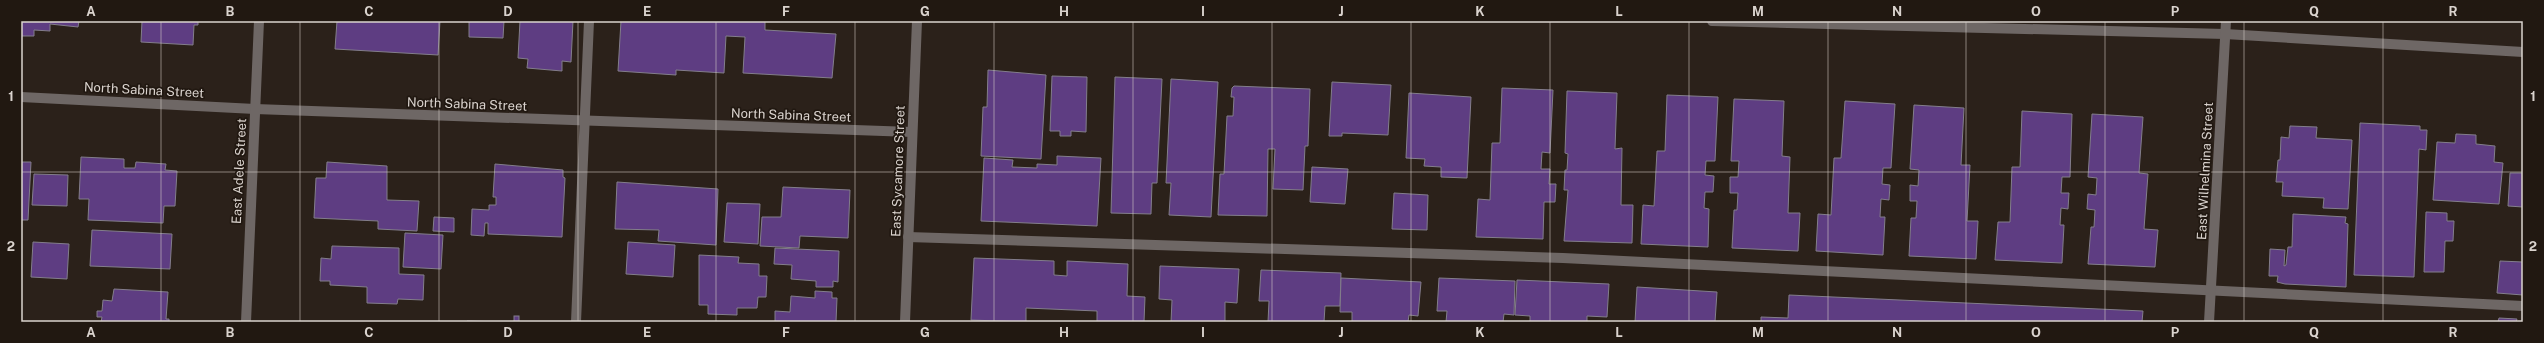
<svg xmlns="http://www.w3.org/2000/svg" width="2544" height="343" font-family="'Public Sans',sans-serif">
  <rect width="100%" height="100%" fill="#2b211a"/>
  <g fill="#5e3d82" stroke="#837e8b">
    <path d="M 21,21 L 79,21 L 78,27 L 50,24 L 50,31 L 34,30 L 34,36 L 21,36 Z"/>
    <path d="M 142,21 L 198,21 L 198,25 L 194,25 L 193,45 L 141,42 Z"/>
    <path d="M 337,21 L 440,21 L 438,55 L 335,49 Z"/>
    <path d="M 469,21 L 504,21 L 503,38 L 469,37 Z"/>
    <path d="M 520,21 L 573,21 L 571,62 L 562,61 L 562,71 L 527,68 L 528,59 L 518,58 Z"/>
    <path d="M 621,21 L 765,21 L 765,30 L 836,34 L 832,78 L 743,73 L 745,37 L 726,36 L 724,73 L 676,70 L 676,75 L 618,71 Z"/>
    <path d="M 988,70 L 1046,75 L 1041,159 L 981,156 L 983,107 L 987,107 Z"/>
    <path d="M 1052,76 L 1087,77 L 1086,132 L 1071,131 L 1071,136 L 1060,136 L 1060,131 L 1050,131 Z"/>
    <path d="M 1115,77 L 1162,79 L 1157,183 L 1152,183 L 1151,214 L 1111,213 Z"/>
    <path d="M 1171,79 L 1218,82 L 1211,217 L 1169,215 L 1171,183 L 1166,183 Z"/>
    <path d="M 1332,82 L 1391,85 L 1388,135 L 1342,133 L 1342,136 L 1329,136 Z"/>
    <path d="M 1234,86 L 1310,89 L 1308,146 L 1305,146 L 1303,190 L 1273,189 L 1275,149 L 1268,149 L 1267,216 L 1218,215 L 1220,174 L 1224,174 L 1227,116 L 1233,116 L 1234,97 L 1231,97 L 1232,88 Z"/>
    <path d="M 1502,88 L 1553,90 L 1550,153 L 1542,152 L 1541,169 L 1550,169 L 1549,184 L 1556,184 L 1555,202 L 1544,202 L 1543,239 L 1476,237 L 1478,199 L 1490,200 L 1492,143 L 1500,143 Z"/>
    <path d="M 1567,91 L 1617,93 L 1615,149 L 1622,148 L 1621,205 L 1633,205 L 1632,243 L 1564,241 L 1568,190 L 1564,190 L 1565,170 L 1567,170 L 1568,154 L 1565,153 Z"/>
    <path d="M 1409,93 L 1471,97 L 1467,178 L 1441,177 L 1441,167 L 1424,166 L 1425,159 L 1406,158 Z"/>
    <path d="M 1667,95 L 1718,97 L 1715,161 L 1706,161 L 1705,175 L 1714,176 L 1713,192 L 1705,192 L 1704,208 L 1709,209 L 1708,247 L 1641,244 L 1643,205 L 1654,206 L 1657,151 L 1665,151 Z"/>
    <path d="M 1734,99 L 1784,101 L 1782,156 L 1790,157 L 1788,213 L 1800,213 L 1798,251 L 1732,248 L 1734,210 L 1737,210 L 1738,193 L 1730,193 L 1730,177 L 1738,177 L 1739,161 L 1731,161 Z"/>
    <path d="M 1845,101 L 1895,104 L 1891,168 L 1883,168 L 1882,184 L 1890,185 L 1889,200 L 1881,199 L 1880,217 L 1885,217 L 1883,255 L 1816,251 L 1818,214 L 1831,215 L 1834,158 L 1841,158 Z"/>
    <path d="M 1914,105 L 1964,108 L 1961,165 L 1970,165 L 1967,221 L 1978,221 L 1976,259 L 1909,256 L 1911,218 L 1916,218 L 1917,201 L 1910,201 L 1910,185 L 1918,186 L 1919,170 L 1910,169 Z"/>
    <path d="M 2022,111 L 2072,114 L 2070,177 L 2062,177 L 2061,193 L 2069,193 L 2068,209 L 2061,208 L 2060,225 L 2064,225 L 2062,263 L 1995,260 L 1998,222 L 2010,222 L 2012,167 L 2020,167 Z"/>
    <path d="M 2092,114 L 2143,117 L 2139,173 L 2148,174 L 2144,229 L 2158,230 L 2155,267 L 2088,264 L 2091,227 L 2094,227 L 2095,210 L 2087,209 L 2088,194 L 2096,195 L 2097,178 L 2088,177 Z"/>
    <path d="M 2360,123 L 2420,126 L 2420,130 L 2427,130 L 2426,150 L 2419,149 L 2414,277 L 2354,275 Z"/>
    <path d="M 2290,126 L 2317,127 L 2316,138 L 2352,140 L 2348,209 L 2323,208 L 2324,198 L 2282,196 L 2283,182 L 2276,182 L 2278,160 L 2280,160 L 2281,137 L 2289,138 Z"/>
    <path d="M 2456,134 L 2476,135 L 2476,144 L 2495,146 L 2494,162 L 2503,163 L 2499,204 L 2433,200 L 2437,142 L 2455,143 Z"/>
    <path d="M 1057,156 L 1101,158 L 1097,226 L 981,221 L 984,158 L 1013,160 L 1012,167 L 1037,168 L 1037,164 L 1057,165 Z"/>
    <path d="M 81,157 L 124,159 L 124,168 L 135,168 L 136,162 L 166,164 L 165,170 L 177,171 L 175,206 L 164,206 L 163,223 L 88,220 L 89,199 L 79,199 Z"/>
    <path d="M 21,162 L 31,162 L 28,220 L 21,220 Z"/>
    <path d="M 327,162 L 387,166 L 387,200 L 419,201 L 417,231 L 378,229 L 378,221 L 314,218 L 316,178 L 326,178 Z"/>
    <path d="M 495,164 L 563,170 L 563,177 L 565,178 L 562,237 L 488,234 L 488,223 L 485,223 L 484,236 L 471,235 L 472,209 L 489,210 L 489,205 L 496,205 L 496,197 L 493,197 Z"/>
    <path d="M 1312,167 L 1348,169 L 1345,204 L 1310,202 Z"/>
    <path d="M 2510,173 L 2523,173 L 2523,207 L 2508,206 Z"/>
    <path d="M 34,174 L 68,175 L 67,206 L 32,205 Z"/>
    <path d="M 617,182 L 718,189 L 716,245 L 658,241 L 659,230 L 615,229 Z"/>
    <path d="M 783,187 L 850,190 L 848,238 L 800,236 L 799,248 L 760,246 L 762,217 L 781,217 Z"/>
    <path d="M 1394,193 L 1428,195 L 1427,230 L 1392,229 Z"/>
    <path d="M 727,203 L 760,204 L 758,244 L 724,242 Z"/>
    <path d="M 2426,212 L 2447,213 L 2447,221 L 2454,221 L 2453,241 L 2445,241 L 2444,272 L 2424,272 Z"/>
    <path d="M 2293,214 L 2346,217 L 2345,223 L 2348,224 L 2346,287 L 2285,284 L 2277,282 L 2278,276 L 2269,276 L 2270,249 L 2285,250 L 2284,266 L 2286,265 L 2288,247 L 2292,247 Z"/>
    <path d="M 434,217 L 454,218 L 454,232 L 433,231 Z"/>
    <path d="M 92,230 L 172,234 L 170,269 L 90,266 Z"/>
    <path d="M 405,233 L 443,235 L 441,269 L 403,267 Z"/>
    <path d="M 33,242 L 69,244 L 67,279 L 31,277 Z"/>
    <path d="M 628,242 L 675,245 L 673,277 L 626,274 Z"/>
    <path d="M 332,246 L 399,248 L 399,274 L 424,275 L 423,300 L 398,299 L 397,304 L 367,303 L 367,287 L 330,285 L 330,281 L 320,281 L 321,258 L 331,259 Z"/>
    <path d="M 775,248 L 839,251 L 838,282 L 833,281 L 833,287 L 816,287 L 816,281 L 791,279 L 792,265 L 774,264 Z"/>
    <path d="M 699,255 L 739,257 L 738,263 L 759,264 L 759,276 L 767,276 L 766,297 L 758,297 L 757,308 L 737,308 L 737,315 L 708,314 L 708,305 L 699,305 Z"/>
    <path d="M 974,258 L 1054,261 L 1054,275 L 1067,276 L 1067,261 L 1128,264 L 1127,296 L 1145,297 L 1144,322 L 1097,322 L 1097,311 L 1026,308 L 1026,322 L 971,320 Z"/>
    <path d="M 2500,261 L 2523,262 L 2523,295 L 2497,293 Z"/>
    <path d="M 1160,266 L 1239,269 L 1237,303 L 1225,302 L 1225,322 L 1171,322 L 1172,300 L 1159,299 Z"/>
    <path d="M 1261,270 L 1341,273 L 1340,306 L 1325,306 L 1324,322 L 1268,322 L 1269,301 L 1259,301 Z"/>
    <path d="M 1341,278 L 1421,282 L 1418,316 L 1409,315 L 1408,322 L 1352,322 L 1352,312 L 1340,312 Z"/>
    <path d="M 1439,278 L 1515,281 L 1514,315 L 1504,314 L 1503,322 L 1446,322 L 1447,311 L 1437,311 Z"/>
    <path d="M 1517,280 L 1609,284 L 1607,317 L 1587,316 L 1587,322 L 1530,322 L 1530,316 L 1515,315 Z"/>
    <path d="M 1637,287 L 1717,292 L 1715,322 L 1635,322 Z"/>
    <path d="M 114,289 L 168,292 L 166,319 L 169,319 L 169,322 L 101,322 L 102,317 L 97,317 L 97,311 L 102,311 L 103,300 L 112,301 Z"/>
    <path d="M 815,291 L 832,292 L 832,298 L 837,298 L 836,322 L 775,322 L 775,311 L 790,312 L 791,296 L 815,298 Z"/>
    <path d="M 1789,295 L 2143,311 L 2142,322 L 1761,322 L 1761,317 L 1788,318 Z"/>
    <rect x="514" y="316" width="5" height="6"/>
    <path d="M 2499,318 L 2517,319 L 2516,322 L 2498,322 Z"/>
    <path d="M 467,321 L 501,322 L 467,322 Z"/>
  </g>
  <g fill="none" stroke-linecap="round" stroke-linejoin="round">
    <g stroke="#6e6765" stroke-width="10">
      <path d="M 1712,21 L 2225,34 L 2523,52"/>
      <path d="M 21,97 L 255,109 L 912,132"/>
      <path d="M 908,237 L 1563,258 L 2523,306"/>
      <path d="M 246,322 L 259,21"/>
      <path d="M 576,322 L 589,21"/>
      <path d="M 905,322 L 917,21"/>
      <path d="M 2209,322 L 2226,21"/>
    </g>
  </g>
  <path fill="none" stroke="#dad3ce" stroke-width="1" stroke-opacity="0.55" d="M 161,21 L 161,322M 300,21 L 300,322M 439,21 L 439,322M 578,21 L 578,322M 716,21 L 716,322M 855,21 L 855,322M 994,21 L 994,322M 1133,21 L 1133,322M 1272,21 L 1272,322M 1411,21 L 1411,322M 1550,21 L 1550,322M 1689,21 L 1689,322M 1828,21 L 1828,322M 1966,21 L 1966,322M 2105,21 L 2105,322M 2244,21 L 2244,322M 2383,21 L 2383,322M 21,172 L 2523,172"/>
  <g text-anchor="middle" dominant-baseline="central" stroke-width="3.5" stroke-linejoin="round" paint-order="stroke">
    <g font-size="13" fill="#dad3ce" stroke="#211811">
      <text transform="translate(144 90) rotate(3)">North Sabina Street</text>
      <text transform="translate(467 104) rotate(2)">North Sabina Street</text>
      <text transform="translate(791 115) rotate(2)">North Sabina Street</text>
      <text transform="translate(239 171) rotate(-87)">East Adele Street</text>
      <text transform="translate(898 171) rotate(-88)">East Sycamore Street</text>
      <text transform="translate(2205 171) rotate(-87)">East Wilhelmina Street</text>
    </g>
  </g>
  <rect width="2544" height="343" fill="none" stroke="#211811" stroke-width="44"/>
  <rect x="22" y="22" width="2500" height="299" fill="none" stroke="#dad3ce" stroke-width="1.5"/>
  <g font-size="13" text-anchor="middle" font-weight="bold" fill="#dad3ce">
    <text x="91" y="16">A</text>
    <text x="230" y="16">B</text>
    <text x="369" y="16">C</text>
    <text x="508" y="16">D</text>
    <text x="647" y="16">E</text>
    <text x="786" y="16">F</text>
    <text x="925" y="16">G</text>
    <text x="1064" y="16">H</text>
    <text x="1203" y="16">I</text>
    <text x="1341" y="16">J</text>
    <text x="1480" y="16">K</text>
    <text x="1619" y="16">L</text>
    <text x="1758" y="16">M</text>
    <text x="1897" y="16">N</text>
    <text x="2036" y="16">O</text>
    <text x="2175" y="16">P</text>
    <text x="2314" y="16">Q</text>
    <text x="2453" y="16">R</text>
    <text x="11" y="101">1</text>
    <text x="2533" y="101">1</text>
    <text x="11" y="251">2</text>
    <text x="2533" y="251">2</text>
    <text x="91" y="337">A</text>
    <text x="230" y="337">B</text>
    <text x="369" y="337">C</text>
    <text x="508" y="337">D</text>
    <text x="647" y="337">E</text>
    <text x="786" y="337">F</text>
    <text x="925" y="337">G</text>
    <text x="1064" y="337">H</text>
    <text x="1203" y="337">I</text>
    <text x="1341" y="337">J</text>
    <text x="1480" y="337">K</text>
    <text x="1619" y="337">L</text>
    <text x="1758" y="337">M</text>
    <text x="1897" y="337">N</text>
    <text x="2036" y="337">O</text>
    <text x="2175" y="337">P</text>
    <text x="2314" y="337">Q</text>
    <text x="2453" y="337">R</text>
  </g>
</svg>
